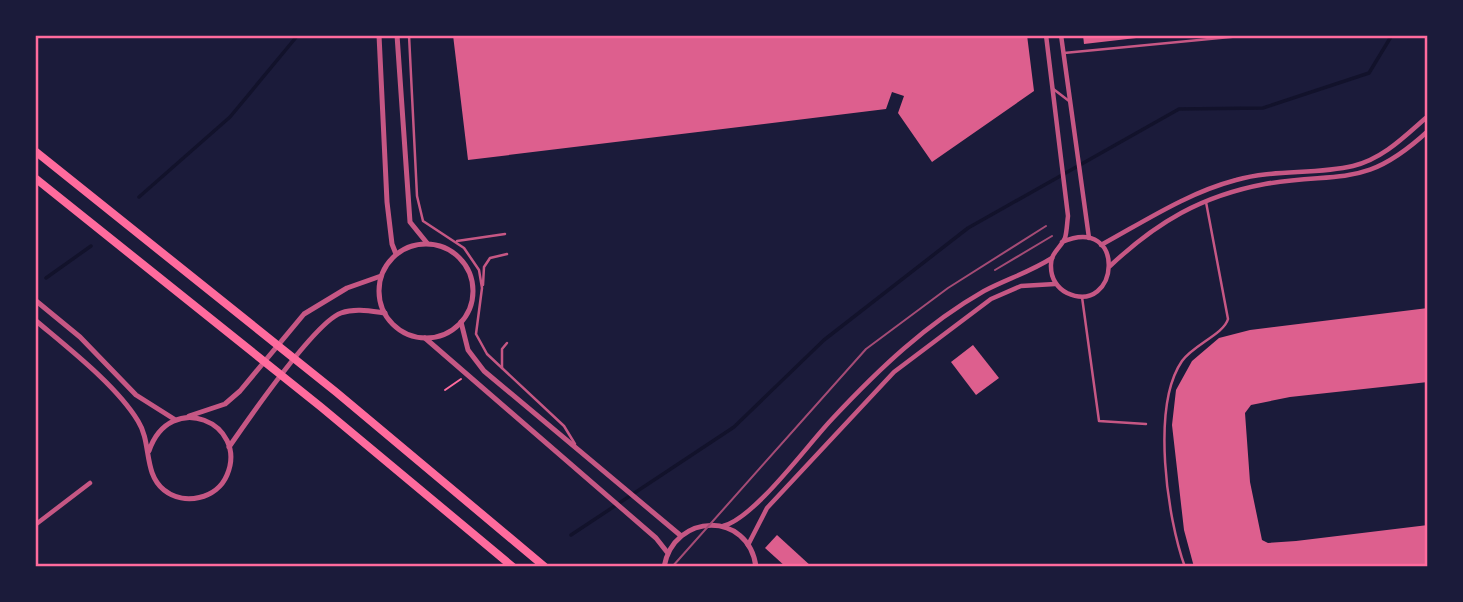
<svg xmlns="http://www.w3.org/2000/svg" width="1463" height="602" font-family="Arial,sans-serif">
  <rect width="100%" height="100%" fill="#1b1b3a"/>
  <g fill="none" stroke-linecap="round" stroke-linejoin="round">
    <g stroke="#12122b" stroke-width="3.5">
      <path d="M 139,197 L 230,117 L 298,35"/>
      <path d="M 46,278 L 91,246"/>
      <path d="M 571,535 L 734,427 L 824,340 L 968,228 L 1179,109 L 1263,108 L 1369,73 L 1392,35"/>
    </g>
  </g>
  <g fill="#dd5f8e">
    <path d="M 453,35 L 1027,35 L 1034,91 L 932,162 L 898,113 L 904,96 L 892,92 L 886,109 L 468,160 Z"/>
    <path d="M 1083,35 L 1145,35 L 1145,37 L 1084,44 Z"/>
    <path d="M 1428,308 L 1428,382 L 1290,397 L 1251,405 L 1245,413 L 1250,482 L 1262,540 L 1268,543 L 1296,541 L 1428,525 L 1428,567 L 1194,567 L 1184,530 L 1172,425 L 1176,390 L 1192,361 L 1219,338 L 1250,330 Z"/>
    <path d="M 973,345 L 999,378 L 976,395 L 951,362 Z"/>
    <path d="M 777,535 L 812,567 L 786,567 L 765,548 Z"/>
  </g>
  <g fill="none" stroke-linecap="round" stroke-linejoin="round">
    <path stroke="#ff6b9d" stroke-width="2" d="M 445,390 L 461,379"/>
    <g stroke="#c65784" stroke-width="2.5">
      <path d="M 409,35 L 417,196 L 423,221 L 464,248 L 479,270 L 482,288 L 476,334 L 487,354 L 564,426 L 575,444"/>
      <path d="M 1064,53 L 1251,35"/>
      <path d="M 1052,88 L 1069,101"/>
      <path d="M 1426,132 L 1428,160"/>
      <path d="M 457,241 L 505,234"/>
      <path d="M 483,285 L 484,267 L 490,258 L 507,254"/>
      <path d="M 1082,297 L 1099,421 L 1146,424"/>
      <path d="M 502,368 L 502,349 L 507,343"/>
      <path d="M 1185,567 C 1167,518 1151,406 1182,361 C 1193,345 1224,334 1228,319 L 1206,202"/>
    </g>
    <g stroke="#c65784" stroke-width="4.5">
      <path d="M 1046,35 L 1068,216 C 1067,223 1067,231 1065,238 C 1060,249 1050,253 1051,267 C 1051,278 1057,288 1067,293 C 1119,317 1128,214 1062,242"/>
      <path d="M 1061,35 L 1089,238"/>
      <path d="M 1101,245 C 1145,221 1187,193 1236,180 C 1274,169 1314,175 1353,166 C 1383,159 1405,136 1428,116"/>
      <path d="M 1110,266 C 1157,222 1201,196 1265,184 C 1341,171 1364,190 1428,131"/>
      <path d="M 35,525 L 90,483"/>
      <path d="M 723,526 C 755,518 808,444 833,418 C 879,369 926,324 984,291 C 1007,279 1030,272 1052,258"/>
      <path d="M 748,545 L 767,508 L 894,372 L 991,299 L 1021,286 L 1055,284"/>
    </g>
    <g stroke="#c65784" stroke-width="5">
      <path d="M 379,35 L 387,202 L 392,244 L 396,254"/>
      <path d="M 397,35 L 410,222 L 427,243"/>
      <circle cx="426" cy="291" r="47"/>
      <path d="M 35,300 L 80,337 L 136,395 L 174,419"/>
      <path d="M 35,320 C 68,348 116,385 138,421 C 152,443 143,473 164,490 C 184,506 217,499 227,475 C 249,423 170,389 149,451"/>
      <path d="M 461,322 L 468,350 L 484,371 L 680,535"/>
      <path d="M 425,338 L 656,538 L 667,552"/>
      <path d="M 189,416 L 225,404 L 240,391 L 304,314 L 347,288 L 381,276"/>
      <path d="M 229,447 C 247,421 315,322 341,313 C 355,308 370,311 385,313"/>
      <path d="M 664,567 C 674,512 749,511 756,567"/>
    </g>
    <g stroke="#ff6b9d" stroke-width="8">
      <path d="M 35,151 L 336,392 L 545,567"/>
      <path d="M 35,178 L 321,407 L 513,567"/>
    </g>
    <g stroke="#a44b75" stroke-width="2">
      <path d="M 995,270 L 1052,236"/>
      <path d="M 672,567 L 866,349 L 948,288 L 1046,226"/>
    </g>
  </g>
  <rect width="1463" height="602" fill="none" stroke="#1b1b3a" stroke-width="74"/>
  <rect x="37" y="37" width="1389" height="528" fill="none" stroke="#ff6b9d" stroke-width="2.5"/>
</svg>
